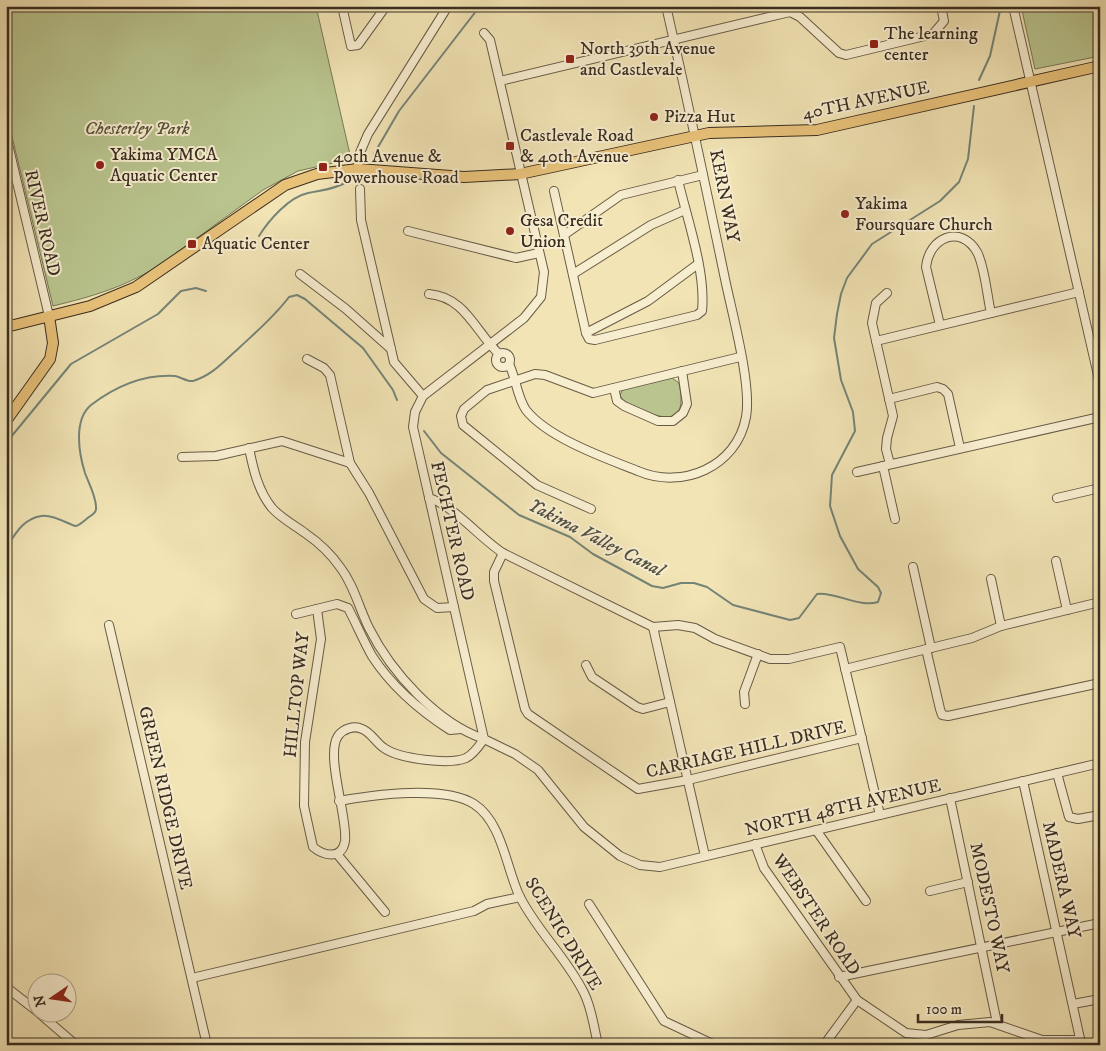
<svg xmlns="http://www.w3.org/2000/svg" width="1106" height="1051" font-family="'IM FELL DW Pica',serif">
  <rect width="100%" height="100%" fill="#f2e4b5"/>
  <filter id="stains"><feTurbulence type="fractalNoise" baseFrequency=".004" numOctaves="4"/><feColorMatrix values="0 0 0 0 .2 0 0 0 0 .09 0 0 0 0 .02 0 0 0 .5 -.17"/></filter>
  <radialGradient id="worn" r=".72"><stop offset=".6" stop-color="#630" stop-opacity="0"/><stop offset="1" stop-color="#630" stop-opacity=".3"/></radialGradient>
  <g fill="#b9c48e" stroke="#797858">
    <path d="M 6,6 L 316,6 L 351,159 L 298,171 L 263,190 L 157,267 C 121,288 94,296 53,306 L 6,112 Z"/>
    <path d="M 1021,6 L 1100,6 L 1100,56 L 1035,69 Z"/>
    <path d="M 672,378 L 679,383 C 686,416 675,424 645,411 C 635,407 624,405 620,395 L 623,389 Z"/>
  </g>
  <g fill="none" stroke-linecap="round" stroke-linejoin="round">
    <g stroke="#748478" stroke-width="2">
      <path d="M 979,80 L 990,56 L 1001,6"/>
      <path d="M 374,154 L 399,111 L 480,6"/>
      <path d="M 259,236 C 269,220 289,197 308,193 C 321,190 332,190 345,183"/>
      <path d="M 424,431 L 441,453 L 519,515 L 570,537 L 593,554 L 652,586 L 663,588 L 681,583 L 694,583 L 707,587 L 733,605 L 790,620 L 799,618 L 817,594 C 837,592 859,608 878,602 L 881,593 L 878,587 L 858,569 L 840,536 L 830,506 L 832,475 L 855,431 L 853,412 L 841,380 L 834,338 L 837,314 L 841,294 L 847,278 L 872,244 L 940,201 L 959,182 L 968,159 L 974,106"/>
      <path d="M 6,443 L 71,364 L 158,314 L 181,291 L 196,288 L 206,291"/>
      <path d="M 6,548 C 16,533 23,519 41,516 C 53,513 73,527 76,526 C 80,525 85,520 89,517 C 92,515 96,513 96,509 C 97,498 89,484 85,473 C 79,454 73,420 91,405 C 116,386 144,374 175,376 C 181,377 187,382 193,381 C 213,375 224,361 239,348 C 257,331 274,317 289,297 L 297,295 L 305,299 L 363,348 L 393,390 L 397,400"/>
    </g>
    <g stroke="#675b46" stroke-width="10">
      <g id="minor">
        <path d="M 342,6 L 351,46 L 358,45 L 386,6"/>
        <path d="M 1013,6 L 1100,384"/>
        <path d="M 484,33 L 490,40 L 544,272 L 541,297 L 524,318 L 423,396 L 415,412 L 413,427 L 484,739 L 515,754 L 538,770 L 584,827 L 620,856 L 640,865 L 660,867 L 1100,763"/>
        <path d="M 500,81 L 790,12 L 800,17 L 839,53 L 846,55 L 933,34 L 944,21 L 941,6"/>
        <path d="M 6,136 L 49,316"/>
        <path d="M 358,169 L 359,155 L 368,134 L 448,6"/>
        <path d="M 360,189 L 361,220 L 394,362 L 423,396"/>
        <path d="M 554,191 L 586,333 L 589,339 L 595,340 L 697,315 L 702,311 C 706,271 687,219 678,180"/>
        <path d="M 408,231 L 516,258 L 539,253"/>
        <path d="M 564,235 L 621,195 L 703,175"/>
        <path d="M 300,274 L 346,309 L 391,349"/>
        <path d="M 573,274 L 651,225 L 685,210"/>
        <path d="M 887,293 L 876,303 L 872,323 L 893,416 L 887,438 L 886,449 L 890,464"/>
        <path d="M 429,294 C 465,297 475,331 499,354"/>
        <path d="M 940,325 L 926,267 C 929,237 961,224 977,252 C 985,267 987,296 991,313"/>
        <path d="M 586,333 L 648,301 L 698,264"/>
        <path d="M 876,341 L 1079,292"/>
        <circle cx="503" cy="360" r="7"/>
        <path d="M 307,359 L 324,368 L 330,375 L 350,463"/>
        <path d="M 509,364 C 516,378 517,397 526,410 C 548,438 605,458 638,471 C 682,490 737,467 746,417 C 752,385 732,313 725,279 C 706,188 687,97 666,6"/>
        <path d="M 614,388 L 617,401 L 624,406 L 658,421 L 673,421 L 683,413 L 687,404 L 682,371"/>
        <path d="M 889,399 L 937,387 L 943,389 L 948,394 L 960,448"/>
        <path d="M 249,448 C 253,468 258,491 272,508 C 281,518 294,525 305,533 C 318,542 331,554 340,567 C 354,585 359,608 369,628 C 391,672 437,723 484,739 C 479,746 474,754 466,758 C 450,765 399,759 384,748 C 376,743 371,732 362,729 C 354,725 343,729 338,736 C 325,755 348,818 345,841 C 342,860 324,856 313,847 L 304,806 L 305,742 L 321,639 L 317,609"/>
        <path d="M 182,457 L 216,456 L 282,441 L 350,463 L 369,493 L 424,599 L 437,608 L 454,607"/>
        <path d="M 883,466 L 895,519"/>
        <path d="M 857,472 L 1100,417"/>
        <path d="M 429,498 C 453,505 481,539 503,553 L 653,627 L 678,625 L 695,628 L 715,639 L 770,659 L 789,659 L 840,647 L 880,815"/>
        <path d="M 1057,498 L 1100,488"/>
        <path d="M 591,509 L 537,485 L 463,425 L 461,416 L 464,409 L 487,390 L 535,374 L 545,375 L 593,393 L 740,357"/>
        <path d="M 503,553 L 494,572 L 494,581 L 525,709 L 528,714 L 638,789 L 688,780 L 862,738"/>
        <path d="M 1056,561 L 1067,610"/>
        <path d="M 913,567 L 931,648"/>
        <path d="M 991,579 L 1001,626"/>
        <path d="M 296,614 L 337,604 L 348,608 C 356,623 363,640 372,656 C 392,687 419,710 450,730 L 461,729"/>
        <path d="M 109,625 L 207,1045"/>
        <path d="M 653,627 L 705,856"/>
        <path d="M 926,649 L 940,709 L 942,715 L 948,716 L 1100,683"/>
        <path d="M 586,665 L 592,677 L 637,707 L 643,709 L 670,702"/>
        <path d="M 845,669 L 972,638 L 1001,626 L 1100,602"/>
        <path d="M 745,704 L 744,692 L 758,654"/>
        <path d="M 1057,773 L 1069,817 L 1078,819 L 1100,815"/>
        <path d="M 1023,781 L 1081,1043"/>
        <path d="M 950,798 L 997,1023"/>
        <path d="M 339,801 C 373,795 444,785 474,804 C 502,822 506,867 519,895 C 536,930 567,958 584,993 C 592,1009 594,1028 598,1045"/>
        <path d="M 816,830 L 866,901"/>
        <path d="M 755,844 L 764,868 L 857,1000 L 906,1033 L 926,1035 L 958,1025 L 990,1022 L 1042,1040 L 1080,1040"/>
        <path d="M 337,854 L 385,912"/>
        <path d="M 930,891 L 968,882"/>
        <path d="M 589,904 L 664,1021 L 715,1045"/>
        <path d="M 839,977 L 1100,923"/>
        <path d="M 192,978 L 474,911 L 487,904 L 520,897"/>
        <path d="M 6,987 L 38,1012"/>
        <path d="M 1073,1004 L 1100,999"/>
        <path d="M 40,1014 L 76,1045"/>
        <path d="M 824,1045 L 857,1000"/>
      </g>
    </g>
    <g stroke="#392d21" stroke-width="12">
      <g id="major">
        <path d="M 6,327 L 90,306 L 136,287 L 285,185 L 317,174 L 358,169 L 464,177 L 520,174 L 709,133 L 817,130 L 1100,66"/>
        <path d="M 6,421 L 50,359 L 53,343 L 49,316"/>
      </g>
    </g>
    <use href="#minor" stroke="#f7edcf" stroke-width="8"/>
    <use href="#major" stroke="#e9c27a" stroke-width="10"/>
  </g>
  <g fill="#8f2418" stroke="#f7edcf" stroke-width="2">
    <rect x="869" y="39" width="10" height="10" rx="2.5"/>
    <rect x="565" y="54" width="10" height="10" rx="2.5"/>
    <circle cx="654" cy="117" r="5"/>
    <rect x="505" y="141" width="10" height="10" rx="2.5"/>
    <circle cx="100" cy="165" r="5"/>
    <rect x="318" y="162" width="10" height="10" rx="2.5"/>
    <circle cx="845" cy="214" r="5"/>
    <circle cx="510" cy="231" r="5"/>
    <rect x="187" y="239" width="10" height="10" rx="2.5"/>
  </g>
  <g text-anchor="middle" dominant-baseline="central" stroke-width="4" stroke-linejoin="round" paint-order="stroke">
    <g font-size="18" fill="#392d21" stroke="#f7edcf" text-anchor="start">
      <text x="884" y="34">The learning<tspan x="884" dy="21">center</tspan></text>
      <text x="580" y="49">North 39th Avenue<tspan x="580" dy="21">and Castlevale</tspan></text>
      <text x="664" y="117">Pizza Hut</text>
      <text x="520" y="136">Castlevale Road<tspan x="520" dy="21">&amp; 40th Avenue</tspan></text>
      <text x="110" y="155">Yakima YMCA<tspan x="110" dy="21">Aquatic Center</tspan></text>
      <text x="333" y="157">40th Avenue &amp;<tspan x="333" dy="21">Powerhouse Road</tspan></text>
      <text x="855" y="204">Yakima<tspan x="855" dy="21">Foursquare Church</tspan></text>
      <text x="520" y="221">Gesa Credit<tspan x="520" dy="21">Union</tspan></text>
      <text x="202" y="244">Aquatic Center</text>
    </g>
    <g font-size="18" fill="#392d21" stroke="#f7edcf">
      <text transform="translate(866 101) rotate(-12)">40TH AVENUE</text>
      <text transform="translate(724 196) rotate(79)">KERN WAY</text>
      <text transform="translate(42 223) rotate(77)">RIVER ROAD</text>
      <text transform="translate(452 531) rotate(77)">FECHTER ROAD</text>
      <text transform="translate(297 695) rotate(-84)">HILLTOP WAY</text>
      <text transform="translate(746 750) rotate(-13)">CARRIAGE HILL DRIVE</text>
      <text transform="translate(165 798) rotate(77)">GREEN RIDGE DRIVE</text>
      <text transform="translate(843 808) rotate(-13)">NORTH 48TH AVENUE</text>
      <text transform="translate(1061 880) rotate(77)">MADERA WAY</text>
      <text transform="translate(989 908) rotate(78)">MODESTO WAY</text>
      <text transform="translate(816 915) rotate(56)">WEBSTER ROAD</text>
      <text transform="translate(563 934) rotate(58)">SCENIC DRIVE</text>
    </g>
    <g font-size="18" font-style="italic" fill="#59533c" stroke="#f7edcf">
      <text x="137" y="129">Chesterley Park</text>
    </g>
    <g font-size="19" font-style="italic" fill="#525145" stroke="#f7edcf">
      <text transform="translate(596 538) rotate(27)">Yakima Valley Canal</text>
    </g>
  </g>
  <rect width="1106" height="1051" fill="none" stroke="#f2e4b5" stroke-width="25"/>
  <rect x="8" y="8" width="1091" height="1036" fill="none" stroke="#392d21" stroke-width="2.5"/>
  <rect x="12" y="12" width="1081" height="1026" fill="none" stroke="#392d21"/>
  <g transform="translate(52 998) rotate(257)"><circle r="24" fill="#f7edcf" stroke="#aba089"/>
  <path d="M0-4L9 19L0 12L-9 19Z" fill="#8f2418"/>
  <text y="-8" font-size="14" font-weight="bold" text-anchor="middle" fill="#392d21">N</text>
  </g>
  <path d="M918 1014v8h84v-8" fill="none" stroke="#392d21" stroke-width="2.5"/>
  <text x="926" y="1014" font-size="15" fill="#392d21" stroke="#f7edcf" stroke-width="4" paint-order="stroke">100 m</text>
  <rect width="100%" height="100%" filter="url(#stains)"/>
  <rect width="100%" height="100%" fill="url(#worn)"/>
</svg>
